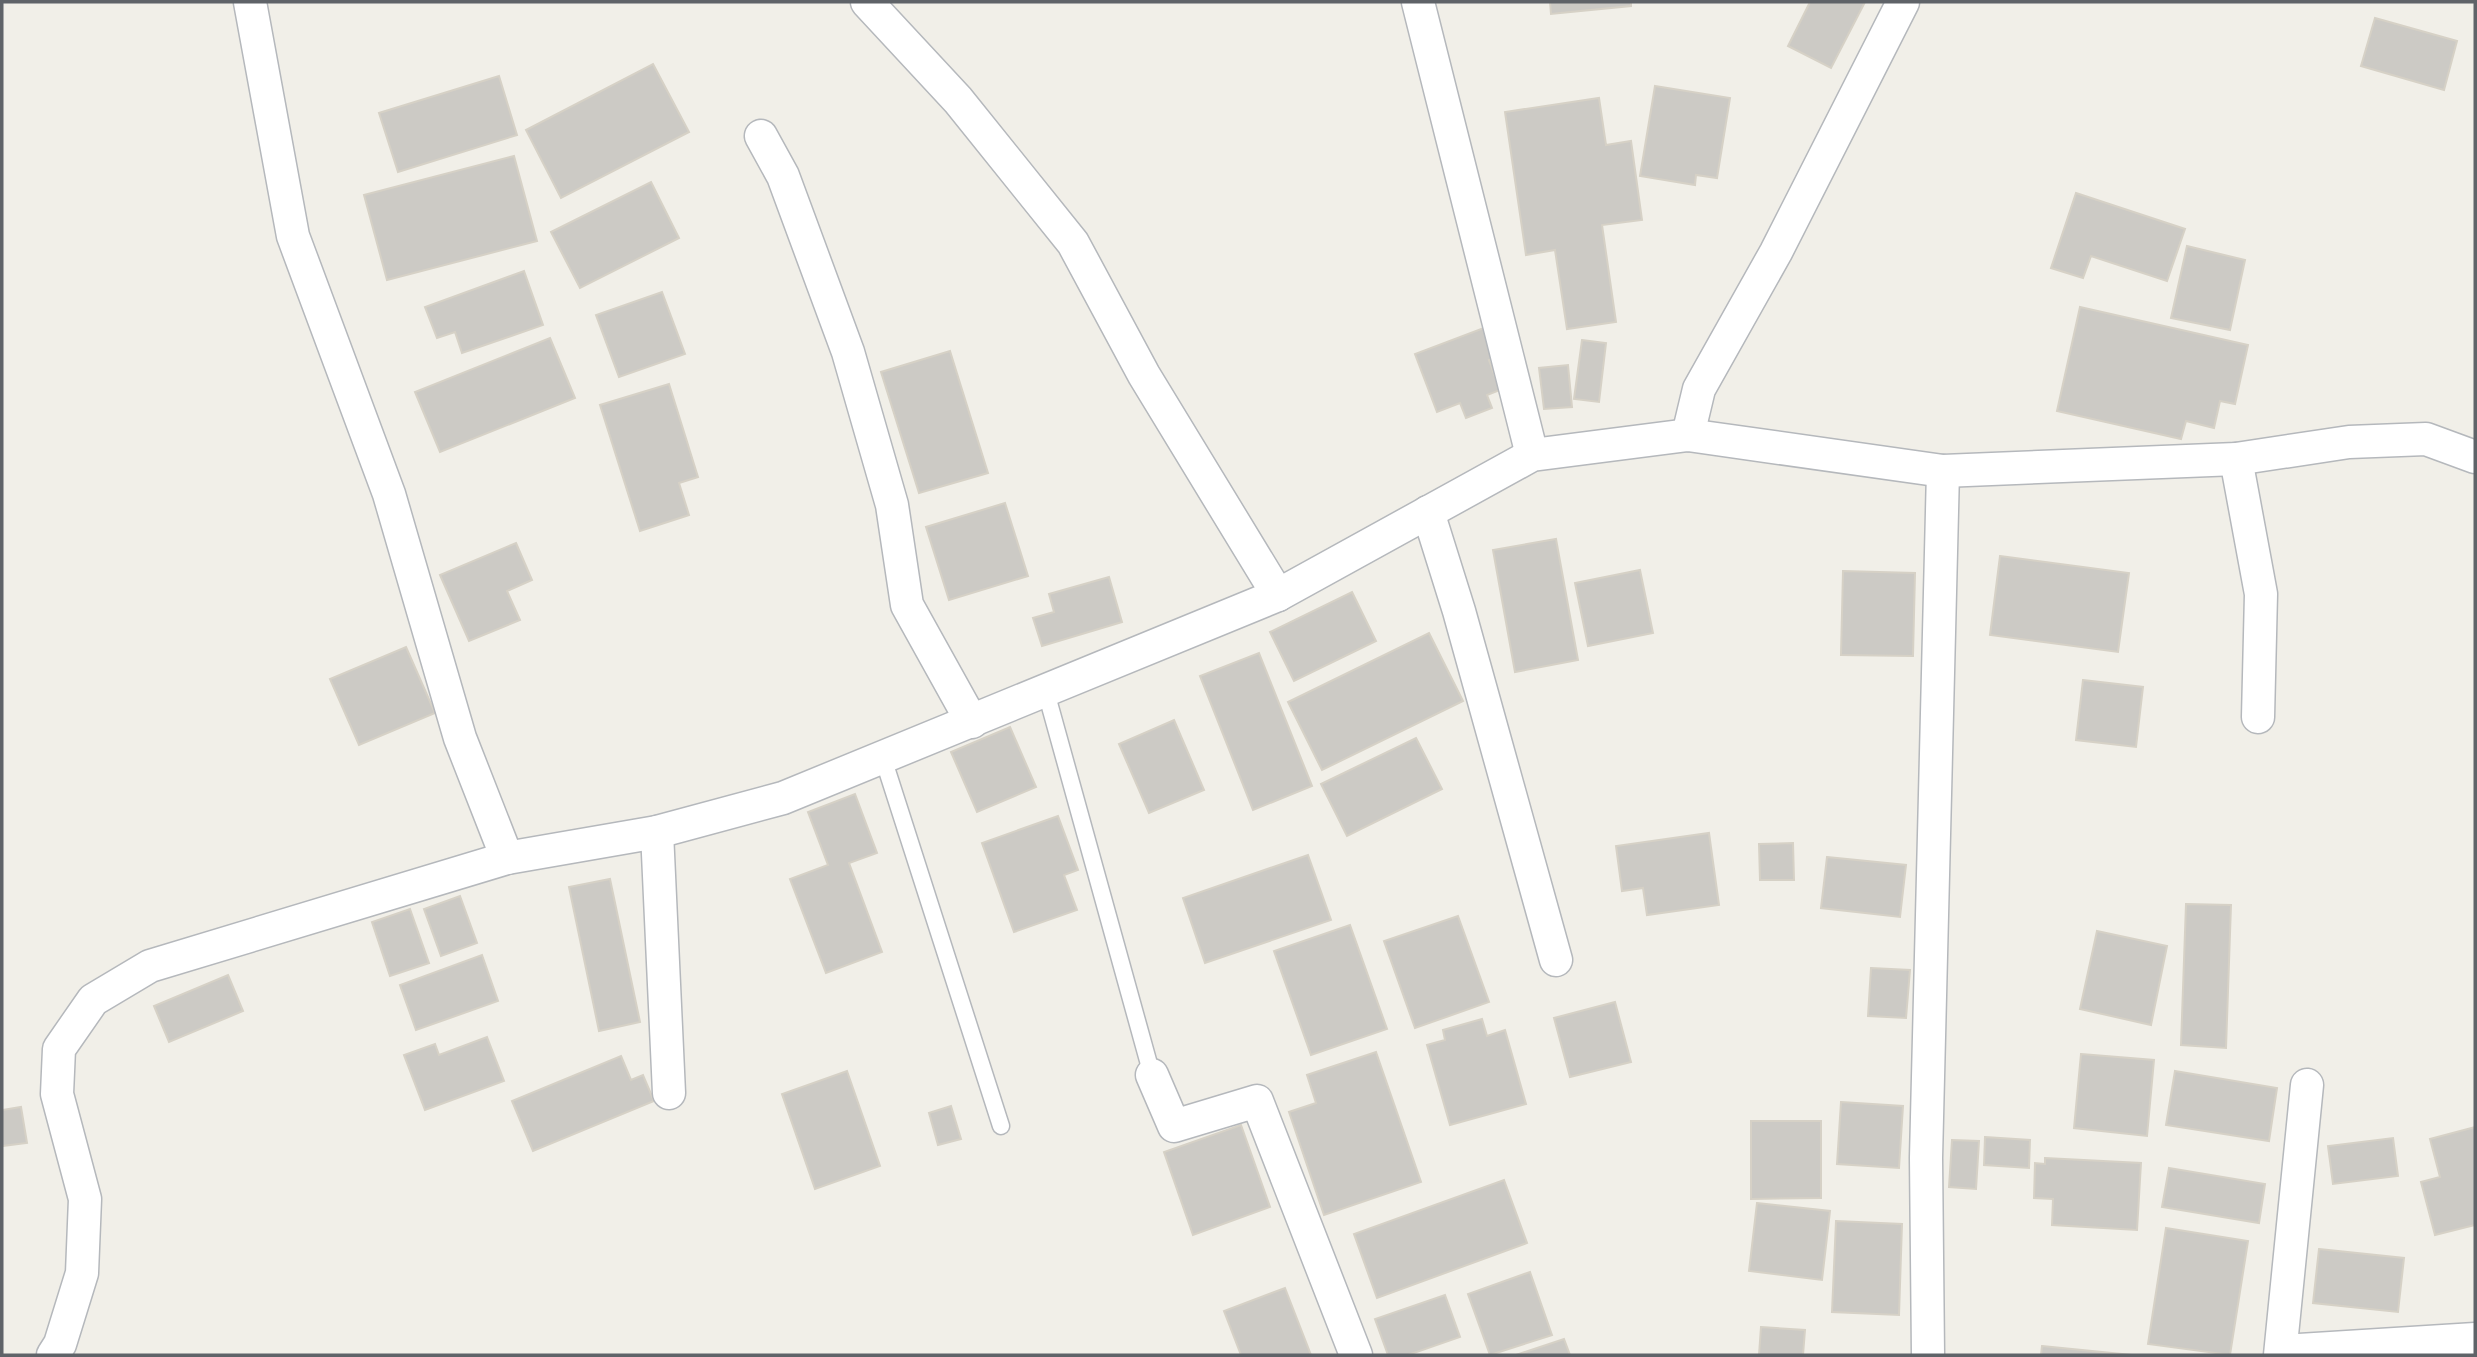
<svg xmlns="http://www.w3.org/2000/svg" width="2477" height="1357" font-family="'Space Grotesk',sans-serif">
  <rect width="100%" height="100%" fill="#f1efe8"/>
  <g fill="#cccac5" stroke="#d6d1c6" stroke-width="2">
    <path d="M 1550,2 L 1631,2 L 1631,6 L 1551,14 Z"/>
    <path d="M 1810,2 L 1865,2 L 1831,68 L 1788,46 Z"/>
    <path d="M 2375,18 L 2457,41 L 2444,90 L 2361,66 Z"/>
    <path d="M 653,64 L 689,132 L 561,198 L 526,130 Z"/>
    <path d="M 499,76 L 517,135 L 398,172 L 379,113 Z"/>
    <path d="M 1655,86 L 1730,98 L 1717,178 L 1696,175 L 1695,185 L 1640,176 Z"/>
    <path d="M 1599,98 L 1606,145 L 1631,141 L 1642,220 L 1602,225 L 1616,322 L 1567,329 L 1555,250 L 1526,255 L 1505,112 Z"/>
    <path d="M 514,156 L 537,241 L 387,280 L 364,195 Z"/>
    <path d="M 651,182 L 679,238 L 580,288 L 551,232 Z"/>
    <path d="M 2076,193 L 2185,229 L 2167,281 L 2091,256 L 2083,278 L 2051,268 Z"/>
    <path d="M 2187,246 L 2245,260 L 2230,330 L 2171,318 Z"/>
    <path d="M 524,271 L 543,325 L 462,353 L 455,332 L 437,338 L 425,307 Z"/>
    <path d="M 662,292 L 685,354 L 619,377 L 596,315 Z"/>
    <path d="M 2080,307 L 2248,345 L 2235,404 L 2220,401 L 2214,428 L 2186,421 L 2181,439 L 2057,411 Z"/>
    <path d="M 1489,326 L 1501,356 L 1489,360 L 1500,390 L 1487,395 L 1492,408 L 1466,418 L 1460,403 L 1437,412 L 1415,354 Z"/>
    <path d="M 550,338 L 575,398 L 440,452 L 415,392 Z"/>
    <path d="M 1582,340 L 1606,343 L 1599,402 L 1574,399 Z"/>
    <path d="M 950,351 L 988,473 L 919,493 L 881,372 Z"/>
    <path d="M 1568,365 L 1572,407 L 1544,409 L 1539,368 Z"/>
    <path d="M 669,384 L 698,477 L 679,483 L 689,515 L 640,531 L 600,405 Z"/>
    <path d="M 1005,503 L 1028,576 L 949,600 L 926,527 Z"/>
    <path d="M 1556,539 L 1578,660 L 1515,672 L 1493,550 Z"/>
    <path d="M 516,543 L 532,580 L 507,591 L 520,620 L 469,641 L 440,575 Z"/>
    <path d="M 2000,556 L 2129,573 L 2118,652 L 1990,635 Z"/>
    <path d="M 1640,570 L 1653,633 L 1588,646 L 1575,583 Z"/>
    <path d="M 1843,571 L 1915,573 L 1913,656 L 1841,655 Z"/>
    <path d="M 1109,577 L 1122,622 L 1042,646 L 1033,618 L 1054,612 L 1049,594 Z"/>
    <path d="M 1352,592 L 1376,641 L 1294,681 L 1270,632 Z"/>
    <path d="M 1429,633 L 1463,701 L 1322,770 L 1288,702 Z"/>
    <path d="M 406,647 L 435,713 L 359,745 L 330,679 Z"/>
    <path d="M 1259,653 L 1312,786 L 1253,810 L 1200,676 Z"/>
    <path d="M 2083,680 L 2143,687 L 2136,747 L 2076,740 Z"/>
    <path d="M 1174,720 L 1204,790 L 1149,813 L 1119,744 Z"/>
    <path d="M 1010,727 L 1036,787 L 977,812 L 951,752 Z"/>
    <path d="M 1416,738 L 1442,789 L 1347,836 L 1321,784 Z"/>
    <path d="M 855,794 L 877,853 L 849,863 L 882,952 L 826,973 L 790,879 L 828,865 L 808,812 Z"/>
    <path d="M 1058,816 L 1078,870 L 1064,875 L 1077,910 L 1014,932 L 982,843 Z"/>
    <path d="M 1709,833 L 1719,905 L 1647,915 L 1643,888 L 1622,891 L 1616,846 Z"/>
    <path d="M 1793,843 L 1794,880 L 1760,880 L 1759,844 Z"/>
    <path d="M 1308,855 L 1331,920 L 1205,963 L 1183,898 Z"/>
    <path d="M 1827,857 L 1906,865 L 1900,917 L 1821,908 Z"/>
    <path d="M 610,879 L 640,1022 L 599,1031 L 569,887 Z"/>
    <path d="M 460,896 L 477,943 L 441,956 L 424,909 Z"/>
    <path d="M 2186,904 L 2231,905 L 2226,1048 L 2181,1045 Z"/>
    <path d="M 410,909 L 429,963 L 390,976 L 372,922 Z"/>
    <path d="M 1458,916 L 1489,1002 L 1415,1028 L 1384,941 Z"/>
    <path d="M 1350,925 L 1387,1029 L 1311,1055 L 1274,951 Z"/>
    <path d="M 2097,931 L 2167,946 L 2151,1025 L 2080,1009 Z"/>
    <path d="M 482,955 L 498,1001 L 416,1030 L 400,985 Z"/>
    <path d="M 1871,968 L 1910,970 L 1906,1018 L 1868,1016 Z"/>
    <path d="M 228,975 L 243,1011 L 169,1042 L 154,1006 Z"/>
    <path d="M 1615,1002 L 1631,1062 L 1570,1077 L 1554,1018 Z"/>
    <path d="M 1482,1019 L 1487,1036 L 1505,1030 L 1526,1104 L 1450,1125 L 1427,1045 L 1445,1040 L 1443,1030 Z"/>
    <path d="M 487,1037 L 504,1081 L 425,1110 L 404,1055 L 435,1044 L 439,1055 Z"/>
    <path d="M 1376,1052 L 1421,1182 L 1324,1215 L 1289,1112 L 1316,1103 L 1307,1075 Z"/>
    <path d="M 2081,1054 L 2154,1060 L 2147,1136 L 2074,1128 Z"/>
    <path d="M 621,1056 L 631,1080 L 643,1075 L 654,1101 L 533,1151 L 512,1101 Z"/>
    <path d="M 847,1071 L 880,1166 L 815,1189 L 782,1094 Z"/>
    <path d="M 2175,1071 L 2277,1088 L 2269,1141 L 2166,1125 Z"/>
    <path d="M 1841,1102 L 1903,1106 L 1899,1168 L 1837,1164 Z"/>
    <path d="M 951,1106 L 961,1139 L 938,1145 L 929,1113 Z"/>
    <path d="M 21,1107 L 27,1143 L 2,1146 L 2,1110 Z"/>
    <path d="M 1751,1121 L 1821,1121 L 1821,1198 L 1751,1199 Z"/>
    <path d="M 1241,1125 L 1270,1207 L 1193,1235 L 1164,1152 Z"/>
    <path d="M 2475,1127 L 2475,1225 L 2435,1235 L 2421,1182 L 2440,1177 L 2430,1139 Z"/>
    <path d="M 1985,1137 L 2030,1140 L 2029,1168 L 1984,1165 Z"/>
    <path d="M 2393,1138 L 2398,1176 L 2333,1184 L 2328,1146 Z"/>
    <path d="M 1952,1140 L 1979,1141 L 1976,1189 L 1949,1187 Z"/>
    <path d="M 2045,1158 L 2141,1163 L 2137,1230 L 2052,1225 L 2053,1199 L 2034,1198 L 2035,1163 L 2045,1164 Z"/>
    <path d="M 2169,1168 L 2265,1184 L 2259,1223 L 2162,1207 Z"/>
    <path d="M 1504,1180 L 1527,1243 L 1377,1298 L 1354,1234 Z"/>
    <path d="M 1757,1203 L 1830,1211 L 1822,1280 L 1749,1271 Z"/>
    <path d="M 1836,1221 L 1902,1224 L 1899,1315 L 1832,1312 Z"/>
    <path d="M 2166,1228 L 2248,1241 L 2230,1355 L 2148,1344 Z"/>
    <path d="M 2319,1249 L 2404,1258 L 2398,1312 L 2313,1303 Z"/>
    <path d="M 1530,1272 L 1552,1335 L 1490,1355 L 1468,1294 Z"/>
    <path d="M 1285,1288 L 1311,1355 L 1241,1355 L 1224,1311 Z"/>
    <path d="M 1445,1295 L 1460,1337 L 1408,1355 L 1388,1355 L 1375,1319 Z"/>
    <path d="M 1761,1327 L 1805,1330 L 1803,1355 L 1759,1355 Z"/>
    <path d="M 1564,1339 L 1570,1355 L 1516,1355 Z"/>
    <path d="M 2042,1346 L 2132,1355 L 2041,1355 Z"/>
  </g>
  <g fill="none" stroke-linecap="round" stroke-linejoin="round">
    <g stroke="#b5b8bc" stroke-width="19">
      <g id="lane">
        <path d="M 1046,692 L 1152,1075"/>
        <path d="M 883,758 L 1001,1126"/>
      </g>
    </g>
    <g stroke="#b5b8bc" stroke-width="35">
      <g id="street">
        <path d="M 250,2 L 293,236 L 389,494 L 460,738 L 507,858"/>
        <path d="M 867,2 L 958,100 L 1073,243 L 1144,375 L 1278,595"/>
        <path d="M 1418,2 L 1532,455"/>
        <path d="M 761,136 L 783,176 L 848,352 L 892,505 L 907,605 L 972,722"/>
        <path d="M 1688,435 L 1699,389 L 1776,252 L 1903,2"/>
        <path d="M 2236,459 L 2261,594 L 2258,717"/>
        <path d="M 1428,512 L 1459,611 L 1556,960"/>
        <path d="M 657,832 L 669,1093"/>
        <path d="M 1152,1075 L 1174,1126 L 1257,1101 L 1356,1355"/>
        <path d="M 2282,1351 L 2475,1339"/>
        <path d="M 53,1355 L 60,1344 L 82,1273 L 85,1199 L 57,1094 L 59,1049 L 93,1000 L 150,966 L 507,858 L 657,832 L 783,798 L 1278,595 L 1532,455 L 1688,435 L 1943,471 L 2236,459 L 2349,442 L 2426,439 L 2475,457"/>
        <path d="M 1928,1355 L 1926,1158 L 1943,471"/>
        <path d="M 2280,1355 L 2307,1085"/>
      </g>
    </g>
    <use href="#lane" stroke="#fff" stroke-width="16"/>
    <use href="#street" stroke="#fff" stroke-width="32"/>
  </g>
  <rect width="2477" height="1357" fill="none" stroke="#5f6368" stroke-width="7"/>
</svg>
